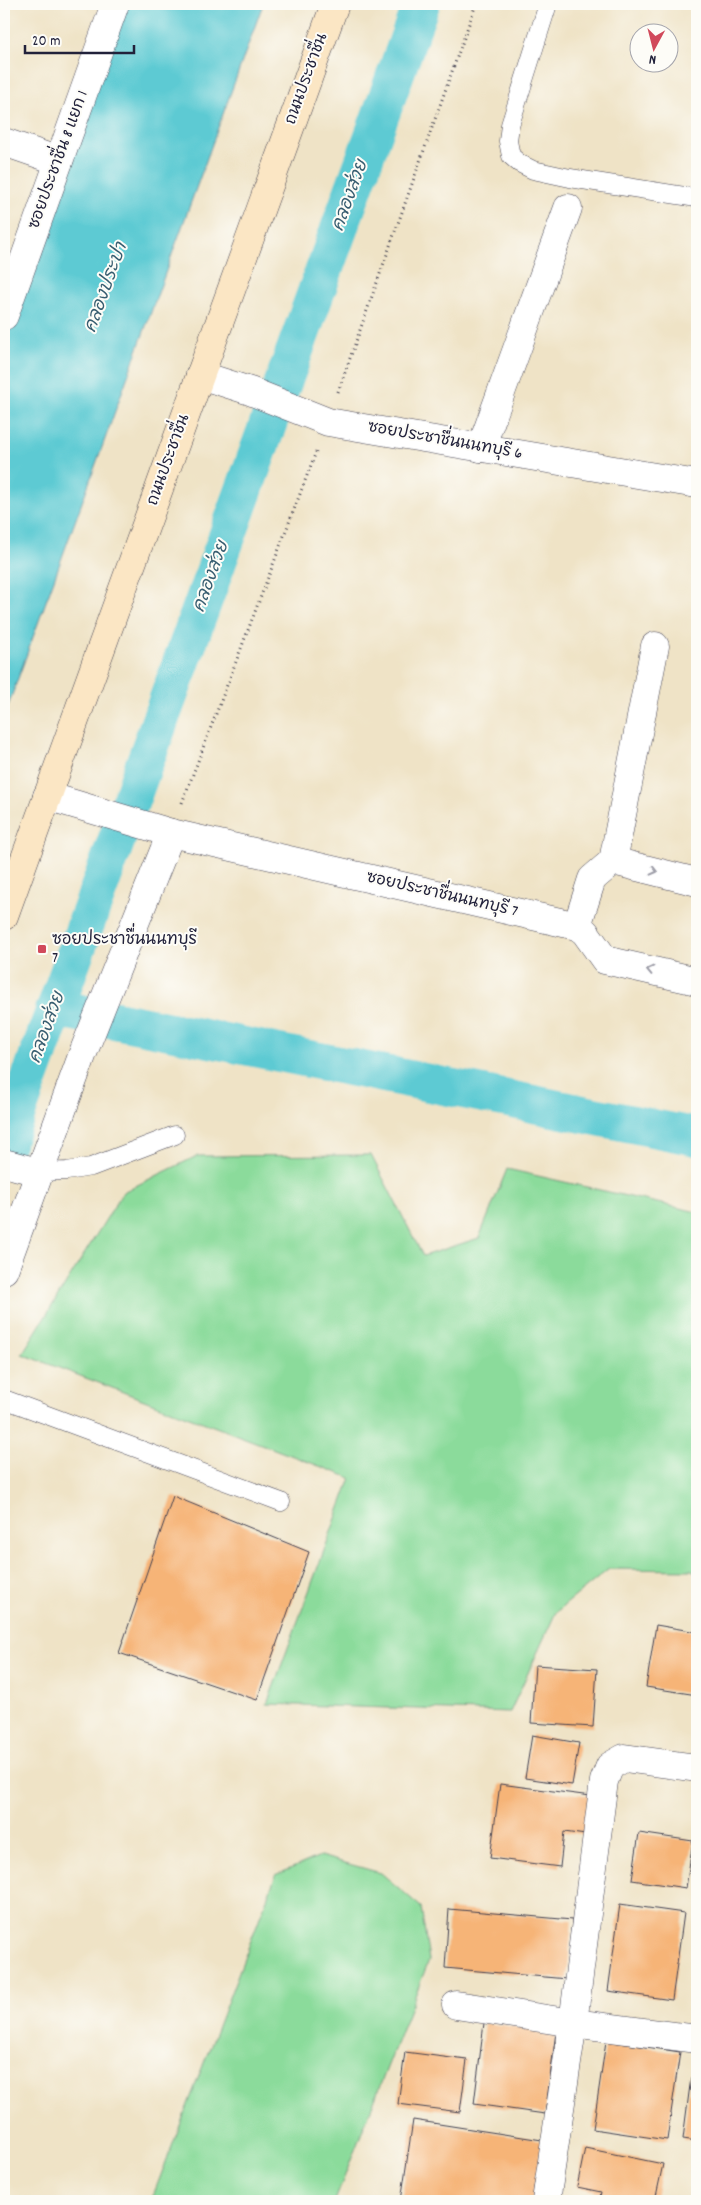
<svg xmlns="http://www.w3.org/2000/svg" width="701" height="2205" font-family="Dekko,'Playpen Sans Thai',sans-serif">
  <rect width="100%" height="100%" fill="#fdfcf7"/>
  <filter id="ink" filterUnits="userSpaceOnUse"><feTurbulence type="fractalNoise" baseFrequency=".02" numOctaves="2"/><feDisplacementMap in="SourceGraphic" scale="10" xChannelSelector="R" yChannelSelector="G"/><feConvolveMatrix kernelMatrix="1 2 1 2 8 2 1 2 1" color-interpolation-filters="sRGB"/></filter>
  <filter id="wash" filterUnits="userSpaceOnUse"><feTurbulence type="fractalNoise" baseFrequency=".0096" numOctaves="4" result="noise"/><feDisplacementMap in="SourceGraphic" scale="20" xChannelSelector="R" yChannelSelector="G"/><feGaussianBlur stdDeviation="1.12" result="paint"/><feColorMatrix in="noise" values="0 0 0 0 0 0 0 0 0 0 0 0 0 0 0 0 0 1.4 0 .05"/><feComposite in="paint" operator="in"/></filter>
  <g filter="url(#wash)">
    <rect width="100%" height="100%" fill="#efe3c6"/>
    <g fill="#8bdb9b" stroke="#567e6b">
      <path d="M 371,1155 L 423,1256 L 479,1238 L 507,1169 L 697,1212 L 697,1574 L 692,1570 L 609,1569 L 556,1612 L 510,1712 L 267,1704 L 351,1478 L 22,1354 L 123,1192 L 197,1156 Z"/>
      <path d="M 320,1856 L 381,1873 L 421,1907 L 429,1960 L 335,2201 L 151,2201 L 276,1875 Z"/>
    </g>
    <path fill="#5dcad3" stroke="#407687" d="M 126,4 L 263,4 L 4,717 L 4,340 Z"/>
    <g fill="none" stroke-linecap="round" stroke-linejoin="round">
      <g stroke="#5dcad3" stroke-width="38">
        <path d="M 55,1008 L 697,1137"/>
        <path d="M 4,1149 L 421,4"/>
      </g>
    </g>
    <g id="blocks">
      <g fill="#f6b477">
        <path d="M 173,1496 L 309,1552 L 257,1700 L 119,1653 Z"/>
        <path d="M 656,1625 L 697,1632 L 697,1695 L 646,1687 Z"/>
        <path d="M 535,1665 L 597,1669 L 593,1727 L 531,1723 Z"/>
        <path d="M 532,1735 L 579,1743 L 572,1785 L 525,1778 Z"/>
        <path d="M 500,1784 L 591,1796 L 586,1835 L 564,1832 L 560,1867 L 490,1858 Z"/>
        <path d="M 639,1833 L 693,1841 L 686,1888 L 632,1880 Z"/>
        <path d="M 620,1904 L 684,1913 L 672,2000 L 608,1991 Z"/>
        <path d="M 449,1909 L 572,1920 L 567,1979 L 445,1968 Z"/>
        <path d="M 484,2023 L 556,2032 L 545,2114 L 474,2104 Z"/>
        <path d="M 606,2041 L 680,2052 L 667,2140 L 593,2129 Z"/>
        <path d="M 405,2052 L 467,2060 L 460,2112 L 398,2104 Z"/>
        <path d="M 691,2077 L 697,2077 L 697,2141 L 683,2139 Z"/>
        <path d="M 413,2120 L 542,2140 L 532,2201 L 401,2201 Z"/>
        <path d="M 585,2148 L 663,2164 L 655,2201 L 599,2201 L 601,2192 L 577,2187 Z"/>
      </g>
    </g>
  </g>
  <g filter="url(#ink)">
    <use href="#blocks" fill-opacity="0" stroke="#413f50" stroke-width="1"/>
    <g fill="none" stroke-linecap="round" stroke-linejoin="round">
      <g stroke="#413f50" stroke-width="19">
        <g id="service">
          <path d="M 548,4 L 510,125 L 508,141 L 511,156 L 519,163 L 533,170 L 570,178 L 697,198"/>
          <path d="M 38,1172 L 67,1171 L 91,1167 L 175,1135"/>
          <path d="M 4,1399 L 281,1502"/>
        </g>
      </g>
      <g stroke="#413f50" stroke-width="29">
        <g id="minor">
          <path d="M 4,142 L 59,161"/>
          <path d="M 4,316 L 115,4"/>
          <path d="M 200,375 L 250,391 L 328,422 L 697,484"/>
          <path d="M 481,448 L 568,208"/>
          <path d="M 47,796 L 171,833 L 577,926 L 585,932 L 605,960 L 697,981"/>
          <path d="M 613,861 L 655,646"/>
          <path d="M 577,926 L 592,879 L 613,861 L 697,882"/>
          <path d="M 4,1163 L 38,1172"/>
          <path d="M 4,1270 L 83,1053 L 171,833"/>
          <path d="M 456,2005 L 573,2023 L 697,2039"/>
          <path d="M 546,2201 L 573,2023 L 604,1781 L 610,1766 L 624,1758 L 697,1768"/>
        </g>
      </g>
      <g stroke="#413f50" stroke-width="29">
        <path id="secondary" d="M 4,916 L 335,4"/>
      </g>
      <g stroke="#413f50" stroke-width="3" stroke-dasharray="1 4" stroke-linecap="butt">
        <path d="M 338,392 L 476,4"/>
        <path d="M 182,803 L 316,452"/>
      </g>
      <use href="#service" stroke="#fff" stroke-width="18"/>
      <use href="#minor" stroke="#fff" stroke-width="28"/>
      <use href="#secondary" stroke="#fbe6c4" stroke-width="28"/>
    </g>
    <defs><path id="oneway-chevron" d="M-2-3.5L2.5 0L-2 3.5" fill="none" stroke-width="1.6" stroke-linecap="round" stroke-linejoin="round" transform="scale(1.25)"/></defs>
    <g stroke="#9c9ca7">
      <use href="#oneway-chevron" transform="translate(654 871) rotate(14)"/>
      <use href="#oneway-chevron" transform="translate(650 970) rotate(-167)"/>
    </g>
  </g>
  <rect fill="#d1495b" stroke="#fdfcf7" stroke-width="2" x="37" y="944" width="10" height="10" rx="2.5"/>
  <g text-anchor="middle" dominant-baseline="central" stroke-width="4" stroke-linejoin="round" paint-order="stroke">
    <g font-size="16" fill="#22223b" stroke="#fdfcf7">
      <text transform="translate(307 79) rotate(-70)">ถนนประชาชื่น</text>
      <text transform="translate(59 160) rotate(-70)">ซอยประชาชื่น 8 แยก 1</text>
      <text transform="translate(445 441) rotate(10)">ซอยประชาชื่นนนทบุรี 6</text>
      <text transform="translate(169 460) rotate(-70)">ถนนประชาชื่น</text>
      <text transform="translate(442 895) rotate(13)">ซอยประชาชื่นนนทบุรี 7</text>
    </g>
    <g font-size="16" fill="#22223b" stroke="#fdfcf7" text-anchor="start">
      <text x="52" y="940">ซอยประชาชื่นนนทบุรี<tspan x="52" dy="18">7</tspan></text>
    </g>
    <g font-size="18" font-style="italic" fill="#375d70" stroke="#fdfcf7">
      <text transform="translate(351 196) rotate(-70)">คลองส่วย</text>
      <text transform="translate(107 288) rotate(-70)">คลองประปา</text>
      <text transform="translate(212 577) rotate(-70)">คลองส่วย</text>
      <text transform="translate(48 1028) rotate(-70)">คลองส่วย</text>
    </g>
  </g>
  <rect width="701" height="2205" fill="none" stroke="#fdfcf7" stroke-width="20"/>
  <g transform="translate(654 48) rotate(187)"><circle r="24" fill="#fdfcf7" stroke="#a5a5ac"/>
  <path d="M0-4L9 19L0 12L-9 19Z" fill="#d1495b"/>
  <text y="-8" font-size="14" font-weight="bold" text-anchor="middle" fill="#22223b">N</text>
  </g>
  <path d="M25 45v8h109v-8" fill="none" stroke="#22223b" stroke-width="2.5"/>
  <text x="32" y="45" font-size="15" fill="#22223b" stroke="#fdfcf7" stroke-width="4" paint-order="stroke">20 m</text>
</svg>
